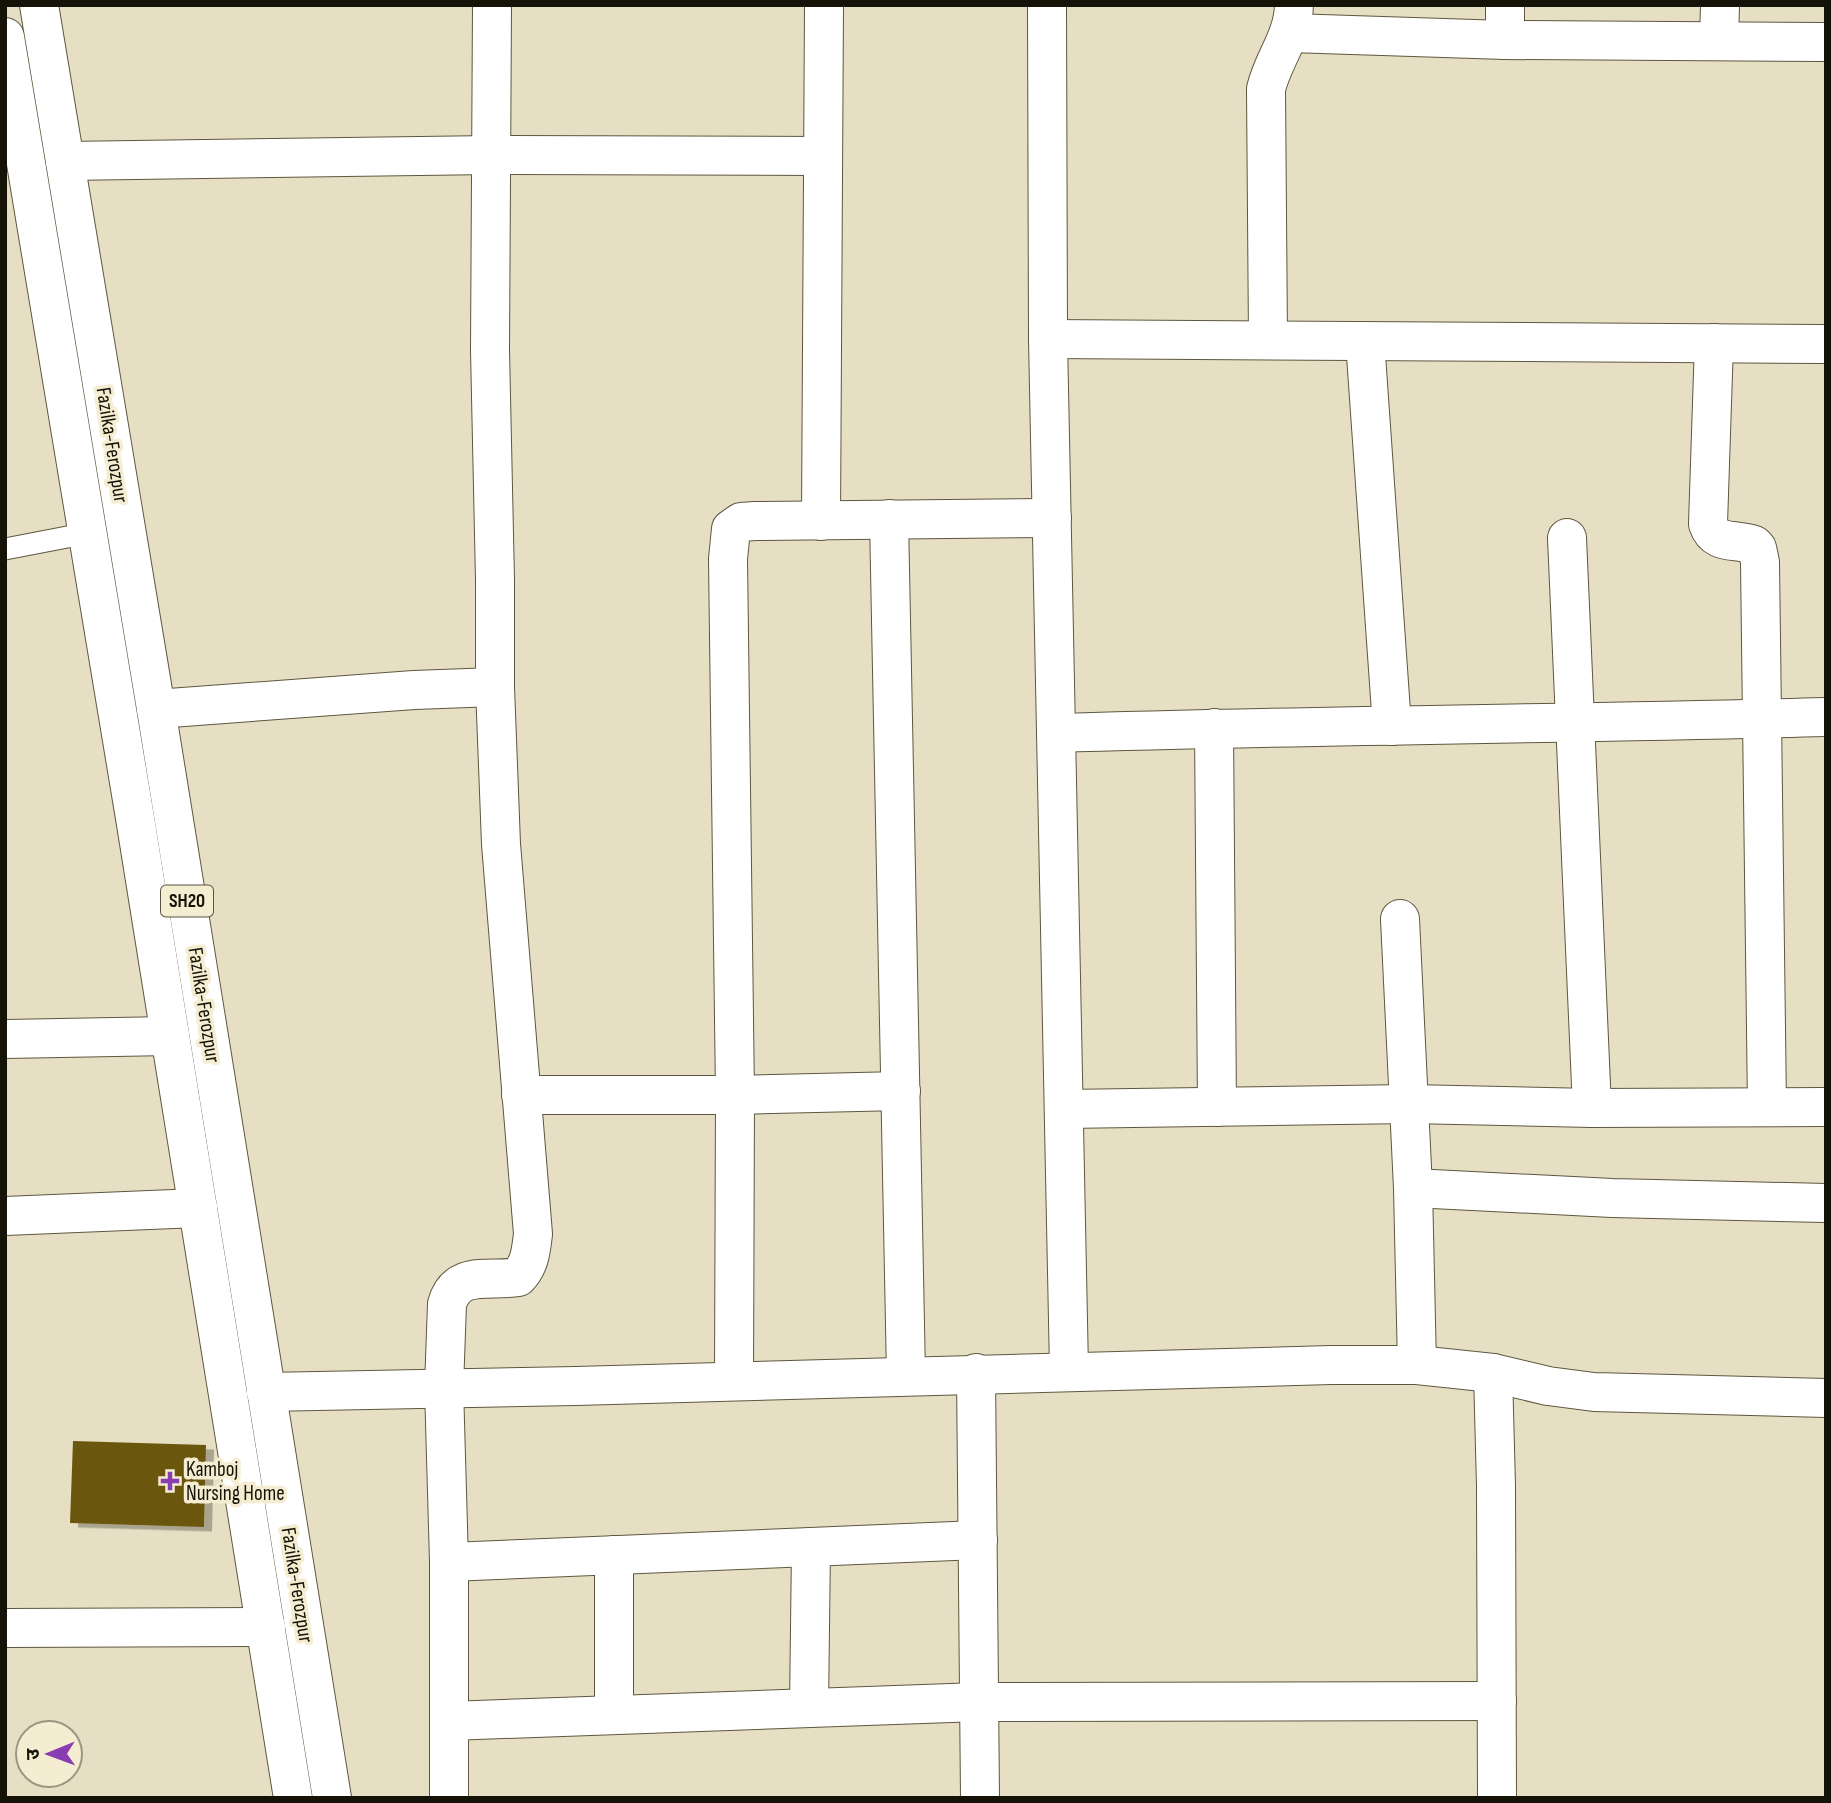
<svg xmlns="http://www.w3.org/2000/svg" width="1831" height="1803" font-family="'Sofia Sans Condensed','Noto Sans Devanagari',sans-serif">
  <defs>
    <filter id="shadow"><feDropShadow dx="8" dy="4.5" stdDeviation="0" flood-color="#0004"/></filter>
  </defs>
  <rect width="100%" height="100%" fill="#e7dfc4"/>
  <path fill="#6a570b" filter="url(#shadow)" d="M 73,1441 L 206,1445 L 204,1527 L 70,1523 Z"/>
  <g fill="none" stroke-linecap="round" stroke-linejoin="round">
    <g stroke="#5e573f" stroke-width="23">
      <path id="service" d="M 5,549 L 88,533"/>
    </g>
    <g stroke="#5e573f" stroke-width="40">
      <g id="minor">
        <path d="M 1047,5 L 1048,339 L 1069,1370"/>
        <path d="M 1290,33 L 1505,40 L 1826,42"/>
        <path d="M 1505,40 L 1505,5"/>
        <path d="M 1719,41 L 1720,5"/>
        <path d="M 65,161 L 492,155 L 822,156"/>
        <path d="M 1048,339 L 1826,344"/>
        <path d="M 1268,340 L 1266,89 C 1273,59 1293,38 1294,5"/>
        <path d="M 1365,341 L 1392,726"/>
        <path d="M 1714,343 L 1708,524 C 1715,546 1736,538 1754,545 L 1757,548 L 1760,562 L 1767,1107"/>
        <path d="M 889,519 L 906,1375"/>
        <path d="M 821,521 L 824,5"/>
        <path d="M 1567,538 L 1592,1108"/>
        <path d="M 156,709 L 414,690 L 495,687"/>
        <path d="M 1214,728 L 1217,1107"/>
        <path d="M 1056,733 C 1313,725 1569,724 1826,717"/>
        <path d="M 1400,919 L 1413,1188 L 1417,1365"/>
        <path d="M 5,1039 L 170,1036"/>
        <path d="M 521,1095 L 735,1095 L 901,1091"/>
        <path d="M 1064,1109 L 1410,1104 L 1592,1108 L 1826,1107"/>
        <path d="M 1413,1188 L 1612,1198 L 1826,1203"/>
        <path d="M 5,1216 L 198,1208"/>
        <path d="M 976,1373 L 980,1798"/>
        <path d="M 1493,1373 L 1496,1486 L 1497,1798"/>
        <path d="M 734,1380 L 735,1095 L 728,559 L 731,529 L 741,522 L 755,521 L 1052,518"/>
        <path d="M 266,1392 L 576,1386 L 1331,1365 L 1417,1365 L 1493,1373 L 1548,1386 L 1594,1392 L 1826,1398"/>
        <path d="M 614,1555 L 614,1715"/>
        <path d="M 449,1562 L 978,1540"/>
        <path d="M 5,1628 L 266,1627"/>
        <path d="M 809,1708 L 811,1547"/>
        <path d="M 449,1721 L 979,1702 L 1497,1701"/>
        <path d="M 449,1798 L 449,1562 L 444,1387 L 447,1304 C 457,1269 490,1282 518,1277 C 530,1265 531,1250 533,1234 L 501,844 L 495,687 L 495,580 L 490,350 L 492,5"/>
      </g>
    </g>
    <g stroke="#5e573f" stroke-width="40">
      <g id="primary">
        <path d="M 39,5 L 156,709 L 332,1798"/>
        <path d="M 5,37 L 135,818 L 293,1798"/>
      </g>
    </g>
    <use href="#service" stroke="#fff" stroke-width="21"/>
    <use href="#minor" stroke="#fff" stroke-width="38"/>
    <use href="#primary" stroke="#fff" stroke-width="38"/>
  </g>
  <path fill="#883eb0" stroke="#f5edd1" stroke-width="2.5" d="M166.5 1470.5h7v7h7v7h-7v7h-7v-7h-7v-7h7z"/>
  <g text-anchor="middle" dominant-baseline="central" stroke-width="7" stroke-linejoin="round" paint-order="stroke">
    <rect fill="#f5edd1" stroke="#585444" stroke-width="2" x="161" y="885.5" width="52" height="31" rx="5"/>
    <g font-size="19" font-weight="bold" fill="#151208">
      <text x="187" y="901">SH20</text>
    </g>
    <g font-size="21" fill="#151208" stroke="#f5edd1">
      <text transform="translate(112 445) rotate(81)">Fazilka-Ferozpur</text>
      <text transform="translate(204 1005) rotate(81)">Fazilka-Ferozpur</text>
      <text transform="translate(297 1585) rotate(81)">Fazilka-Ferozpur</text>
    </g>
    <g font-size="21" fill="#151208" stroke="#f5edd1" text-anchor="start">
      <text x="186" y="1469">Kamboj<tspan x="186" dy="24">Nursing Home</tspan></text>
    </g>
  </g>
  <rect width="1831" height="1803" fill="none" stroke="#151208" stroke-width="14"/>
  <g transform="translate(49 1754) rotate(269)"><circle r="33" fill="#f5edd1" stroke="#9b9581" stroke-width="2"/>
  <path d="M0-5L12 26L0 18L-12 26Z" fill="#883eb0"/>
  <text y="-10" font-size="19" font-weight="bold" text-anchor="middle" fill="#151208">उ</text>
  </g>
</svg>
